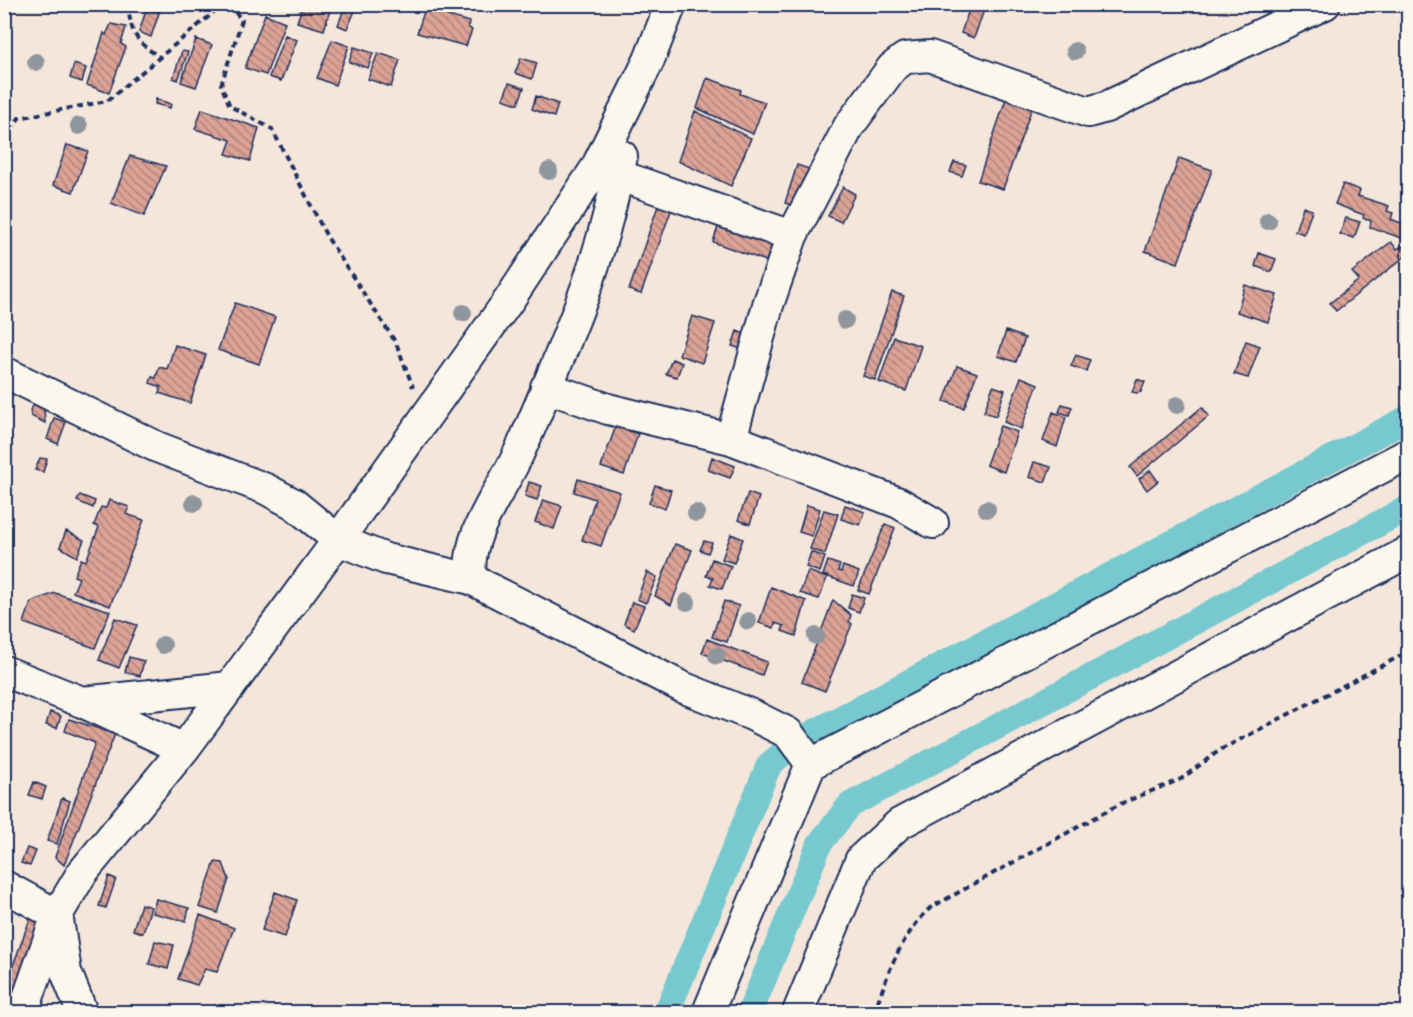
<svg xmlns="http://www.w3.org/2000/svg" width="1413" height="1017" font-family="'Gochi Hand',sans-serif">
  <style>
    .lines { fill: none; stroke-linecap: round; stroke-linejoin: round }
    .canal { stroke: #78c9cf; stroke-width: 26 }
    .building { fill: url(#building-back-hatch); stroke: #1b2f5e; stroke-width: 1.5 }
    .minor-casing { stroke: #1b2f5e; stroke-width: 34 }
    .path { stroke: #1b2f5e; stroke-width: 4; stroke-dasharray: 6 4.5; stroke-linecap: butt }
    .minor { stroke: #fbf7ec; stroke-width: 30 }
    .tree { fill: #8f969e }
  </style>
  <defs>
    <pattern id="building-back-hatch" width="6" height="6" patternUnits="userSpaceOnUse" patternTransform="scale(1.5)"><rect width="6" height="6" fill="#dba296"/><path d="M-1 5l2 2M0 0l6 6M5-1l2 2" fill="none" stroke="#b1847e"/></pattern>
  </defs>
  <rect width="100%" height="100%" fill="#f5e6db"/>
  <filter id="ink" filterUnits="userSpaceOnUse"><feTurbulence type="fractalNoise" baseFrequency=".0167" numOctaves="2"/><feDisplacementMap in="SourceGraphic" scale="12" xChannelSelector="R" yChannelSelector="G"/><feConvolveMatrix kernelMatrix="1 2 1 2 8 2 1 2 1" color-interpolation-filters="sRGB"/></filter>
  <g filter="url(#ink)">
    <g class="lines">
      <path class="canal" d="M811,734L1408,418
        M667,1012L769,765L791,746
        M750,1012L820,843L850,805L1408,508"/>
    </g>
    <path class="building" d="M148,4H162L151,37L139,32Z
      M303,4H332L324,30L297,22Z
      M346,4H358L347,29L338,25Z
      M971,4L985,7L974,38L961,33Z
      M425,9L469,22L468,27L472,30L466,46L417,33Z
      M265,14L285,22L266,75L245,68Z
      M111,24L126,27L121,44L126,47L109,93L87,85L104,33L106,35Z
      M285,35L297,40L281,81L269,77Z
      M196,39L212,45L196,87L181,82Z
      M332,40L349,46L335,85L317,78Z
      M354,47L373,53L368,68L349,62Z
      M182,51L188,52L178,80L173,78Z
      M378,53L400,60L391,87L368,79Z
      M521,58L537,63L532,79L515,73Z
      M74,64L86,68L82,82L70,78Z
      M707,78L741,90L740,94L765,102L753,134L697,108Z
      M509,83L524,88L518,104L503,99Z
      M536,96L558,104L554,117L532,109Z
      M1007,96L1033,105L1003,189L978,181Z
      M156,99L171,104L170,108L155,104Z
      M202,109L259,128L250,161L226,154L231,140L195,129Z
      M695,111L751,138L731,186L678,161Z
      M67,145L88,151L73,192L53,185Z
      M130,156L166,166L144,216L111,203Z
      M1179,158L1212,170L1178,263L1145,251Z
      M954,162L966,165L962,176L950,172Z
      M797,165L809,169L796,207L785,203Z
      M1343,184L1360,190L1358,196L1389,206L1387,211L1393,213L1391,219L1408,226L1407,240L1370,227L1371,221L1363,218L1364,215L1335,204Z
      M843,187L855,194L841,222L828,216Z
      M659,203L672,208L641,294L629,290Z
      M1303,207L1312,210L1304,234L1295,231Z
      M1346,218L1360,222L1354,238L1340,234Z
      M719,224L773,242L766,261L713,242Z
      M1391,242L1397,249L1402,246L1408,254L1336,311L1330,303L1359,280L1352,272Z
      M1259,253L1276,259L1271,272L1255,266Z
      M1245,285L1277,295L1268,322L1237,312Z
      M892,292L904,296L875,380L863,376Z
      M235,303L275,317L259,364L218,350Z
      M692,316L715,323L702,363L679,355Z
      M737,331L747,335L742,349L732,346Z
      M1006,331L1025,338L1016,362L998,356Z
      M894,337L921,346L906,391L879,382Z
      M1246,341L1260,346L1248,378L1234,374Z
      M175,345L206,355L190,403L159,393L161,387L150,383L152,377L156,378L159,367L167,369Z
      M1076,355L1090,360L1086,371L1071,366Z
      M672,359L682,363L677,377L666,374Z
      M957,366L977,373L964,408L944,401Z
      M1021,377L1038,384L1021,429L1004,422Z
      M1137,379L1145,382L1141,392L1137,393L1132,392Z
      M993,386L1005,390L996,416L984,412Z
      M1062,404L1072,407L1069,415L1059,412Z
      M34,405L44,407L45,423L31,416L30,410Z
      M1202,407L1209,416L1137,476L1130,467Z
      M1053,412L1066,417L1057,447L1043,441Z
      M54,418L66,422L58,444L47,439Z
      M616,426L638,434L624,475L601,467Z
      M1000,426L1017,432L1004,472L986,465Z
      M712,457L735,466L730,478L708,470Z
      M40,458L47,459L43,472L35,470Z
      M1034,462L1051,467L1045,482L1029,477Z
      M1150,470L1158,481L1147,490L1139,479Z
      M578,479L620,492L601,546L582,540L595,499L574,492Z
      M529,482L542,486L537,500L525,496Z
      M655,485L671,490L665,509L649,503Z
      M748,493L759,497L750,524L738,520Z
      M80,495L95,501L93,508L77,501Z
      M109,500L129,507L126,514L144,520L110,606L73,592L79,578L74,576L81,559L86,561L99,527L94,525L101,507L106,508Z
      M543,500L562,506L554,529L535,522Z
      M807,505L820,509L812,536L799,532Z
      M845,505L865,512L860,525L841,519Z
      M824,510L838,514L825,554L810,549Z
      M885,524L895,528L869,594L858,590Z
      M66,531L84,540L77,557L60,547Z
      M731,534L743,539L734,563L722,559Z
      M704,541L712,543L708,553L700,550Z
      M675,544L692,550L671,605L655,596Z
      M811,552L825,557L820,572L806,567Z
      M712,559L731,566L722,589L710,585L713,578L706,576Z
      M828,561L840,565L838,571L841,572L843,566L859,572L854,586L823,575Z
      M808,571L827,578L819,599L800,593Z
      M647,572L657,577L646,603L637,599Z
      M771,587L806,601L796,636L782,631L784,626L775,623L774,628L759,623Z
      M55,593L110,611L95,648L24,623L31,602Z
      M852,594L864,598L859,612L848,608Z
      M833,600L851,615L849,621L852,624L825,691L802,682Z
      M724,601L739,606L727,642L712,637Z
      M632,602L644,606L634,629L624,624Z
      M115,618L137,625L119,668L99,660Z
      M707,639L767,662L762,675L702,653Z
      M129,657L144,661L140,676L125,672Z
      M50,712L61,716L57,728L46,725Z
      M69,719L115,734L64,865L55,857L95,743L65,731Z
      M34,782L46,787L42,799L29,795Z
      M62,798L70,801L57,844L47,841Z
      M27,848L36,851L30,866L21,863Z
      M215,862L223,863L229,879L218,913L199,907Z
      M109,876L116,879L106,908L99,906Z
      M275,892L297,900L285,937L262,930Z
      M156,899L189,908L186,921L152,913Z
      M141,904L151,907L143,933L133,930Z
      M200,915L234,928L217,972L205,969L197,985L178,979Z
      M30,919L44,923L8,1012H4V969L11,971Z
      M155,941L174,945L168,969L149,964Z"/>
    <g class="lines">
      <defs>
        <path id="minor" d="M618,175L792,236L849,126L892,68L905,58L930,56L1088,112L1106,107L1325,4
          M792,236L768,305L731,439L899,503L933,523
          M4,372L157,447L266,489L294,504L338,540L386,559L471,579L682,687L752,715L788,733L811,764
          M546,387L608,409L731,439
          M471,579C465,537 497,497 515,461C537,415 556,365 575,318C596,265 611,211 622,156
          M4,671L82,702L184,749
          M82,702L230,687
          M4,886L57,915
          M58,920L66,972L82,1012
          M23,1012L57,915L82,873L184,749L338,540L509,300L596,168L649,60L671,4
          M708,1012L811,764L1408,454
          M798,1012L861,859L899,824L1408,552"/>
      </defs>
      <use href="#minor" class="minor-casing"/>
      <path class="path" d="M128,4C131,36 136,41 161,58
        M228,4L242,20L221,85L230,106L272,129L327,237L396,343L413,387
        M4,138L19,118L107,101L224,4
        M874,1012C890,970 897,942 930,908L1120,804L1181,779L1220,750L1408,652"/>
      <use href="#minor" class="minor"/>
    </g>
    <g class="tree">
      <circle cx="1075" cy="51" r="9"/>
      <circle cx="36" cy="62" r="9"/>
      <circle cx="79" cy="126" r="9"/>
      <circle cx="549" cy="171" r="9"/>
      <circle cx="1268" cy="221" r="9"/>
      <circle cx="463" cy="313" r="9"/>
      <circle cx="845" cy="320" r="9"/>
      <circle cx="1177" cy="405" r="9"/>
      <circle cx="194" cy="503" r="9"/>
      <circle cx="987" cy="509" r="9"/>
      <circle cx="696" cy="513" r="9"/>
      <circle cx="687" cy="602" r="9"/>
      <circle cx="748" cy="621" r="9"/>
      <circle cx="816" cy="636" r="9"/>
      <circle cx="163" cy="645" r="9"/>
      <circle cx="717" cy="656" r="9"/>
    </g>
  </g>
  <rect width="1413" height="1017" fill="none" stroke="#fbf7ec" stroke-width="24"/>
  <rect x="12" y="12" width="1389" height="993" fill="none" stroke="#1b2f5e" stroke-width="2" filter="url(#ink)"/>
</svg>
